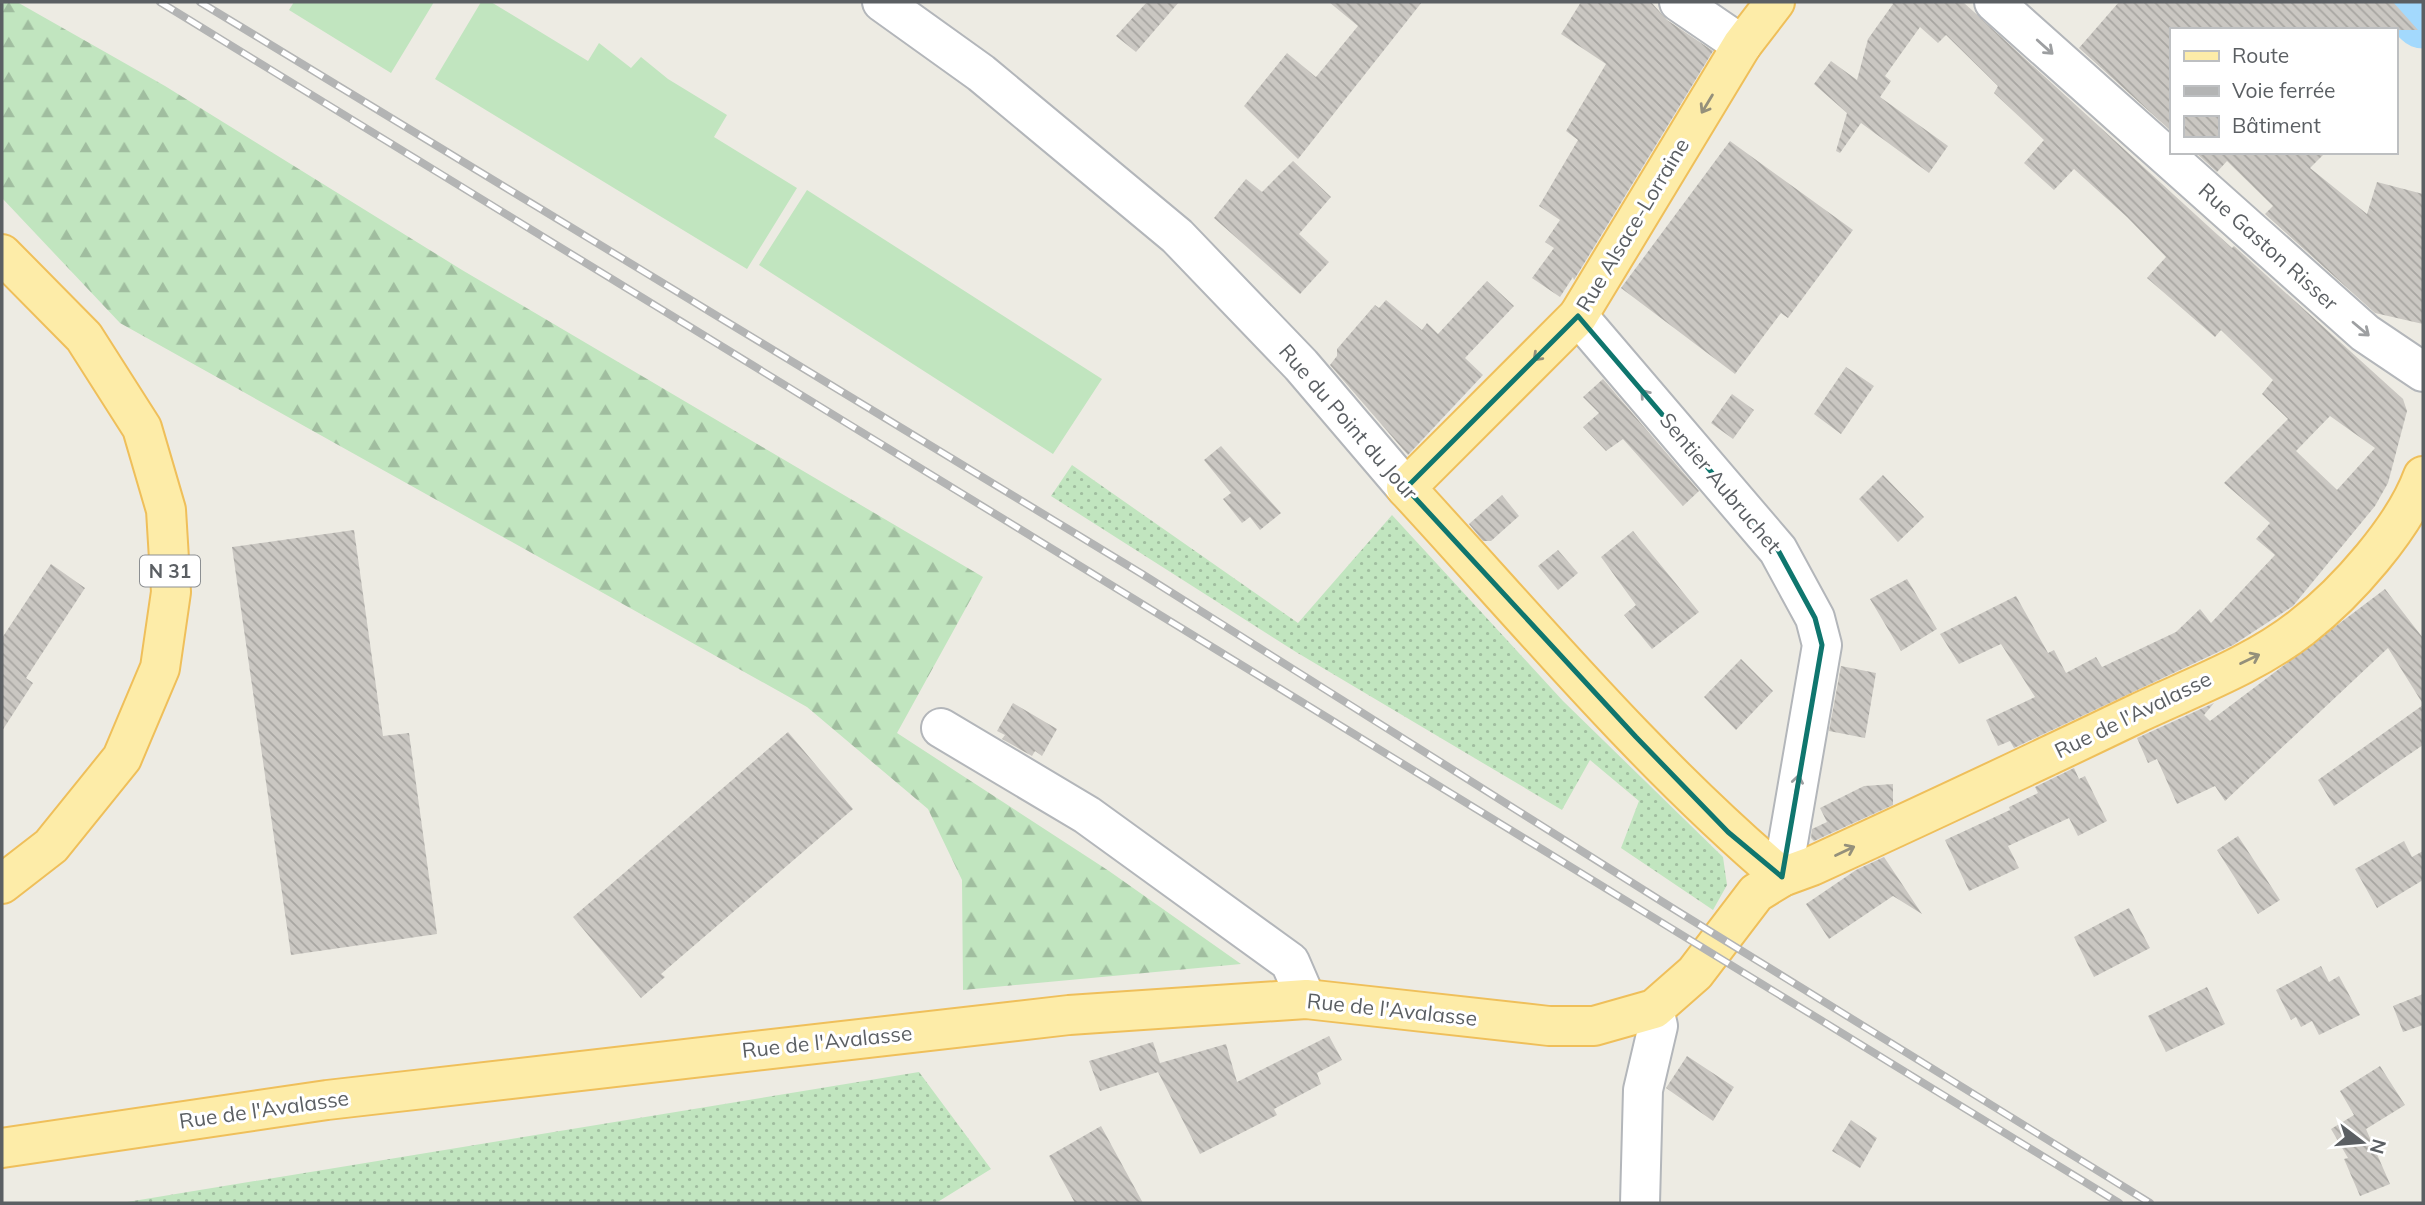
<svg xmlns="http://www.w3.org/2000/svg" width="2425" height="1205" font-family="Mulish,sans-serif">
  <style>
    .grass { fill: url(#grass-dots) }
    .forest { fill: url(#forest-firs) }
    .garden { fill: #c1e5bf }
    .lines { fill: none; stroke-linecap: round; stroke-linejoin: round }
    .river { stroke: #a3d9fd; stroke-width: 61 }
    .building { fill: url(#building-back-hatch); fill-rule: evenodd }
    .minor-casing { stroke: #b3b6ba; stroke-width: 42 }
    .major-casing { stroke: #efbf5a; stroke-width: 42 }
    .minor { stroke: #fff; stroke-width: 38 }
    .major { stroke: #fdeca8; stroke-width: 38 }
    .rail-casing { stroke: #b3b4b4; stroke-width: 8 }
    .rail { stroke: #fff; stroke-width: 5; stroke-dasharray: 16; stroke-linecap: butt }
    .oneway { stroke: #9d9fa1 }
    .oneway2 { stroke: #94907b }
    .marked { fill: none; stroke: #0f766e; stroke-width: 5; stroke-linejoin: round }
    .labels { text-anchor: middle; stroke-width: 6; stroke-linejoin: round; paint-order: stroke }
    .shield { fill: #fff; stroke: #8c8f92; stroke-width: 2 }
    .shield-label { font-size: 19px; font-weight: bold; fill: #5b5f63 }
    .street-label { font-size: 21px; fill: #5b5f63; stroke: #fff }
  </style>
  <defs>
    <pattern id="grass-dots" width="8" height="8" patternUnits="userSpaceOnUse" patternTransform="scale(1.75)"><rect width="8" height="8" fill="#c1e5bf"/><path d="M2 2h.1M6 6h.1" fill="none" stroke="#a0bd9f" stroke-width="1.8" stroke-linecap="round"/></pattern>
    <pattern id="forest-firs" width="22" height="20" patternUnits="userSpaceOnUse" patternTransform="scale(1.75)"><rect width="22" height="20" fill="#c1e5bf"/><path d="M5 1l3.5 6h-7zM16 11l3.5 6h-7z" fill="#a0bd9f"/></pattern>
    <pattern id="building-back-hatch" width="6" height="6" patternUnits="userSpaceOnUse" patternTransform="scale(1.75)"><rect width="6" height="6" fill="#cac7c2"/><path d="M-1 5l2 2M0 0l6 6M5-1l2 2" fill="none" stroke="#a7a5a1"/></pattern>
  </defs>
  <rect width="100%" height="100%" fill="#edebe3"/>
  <path class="grass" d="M1072,465L1298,623L1392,515L1563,701L1723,857L1727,885L1713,910L1621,848L1639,801L1590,760L1562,810L1296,652L1051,496Z
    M919,1072L991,1169L936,1203H121Z"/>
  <path class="forest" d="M2,2H17L165,86L462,270L983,577L897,733L1109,871L1241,964L963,990L962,880L928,809L807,707L120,323L2,198Z"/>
  <path class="garden" d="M294,2H434L391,73L289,10Z
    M481,2H491L588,61L599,43L631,68L641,57L668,79L727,115L714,137L797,188L747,269L435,79Z
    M807,190L1102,379L1053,454L759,265Z"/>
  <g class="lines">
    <path class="river" d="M2407,2L2423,18"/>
  </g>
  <path class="building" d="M1147,2H1179L1136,52L1116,36Z
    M1329,2H1422L1298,159L1244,106L1287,53L1316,77L1358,26Z
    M1581,2H1651L1667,20L1713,51L1574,280L1573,277L1560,297L1532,278L1554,248L1545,242L1560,220L1539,206L1578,140L1566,131L1606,64L1561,34Z
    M1891,2H1963L2232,248L2234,246L2403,399L2407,411L2388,483L2375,506L2293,606L2233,645L2014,748L2010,741L1998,746L1986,720L2035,697L2001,644L1959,664L1940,634L2016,596L2048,653L2054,650L2066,673L2096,657L2102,667L2176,632L2200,609L2211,623L2275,555L2256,539L2270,523L2224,483L2288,419L2262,394L2273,380L2221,330L2215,337L2147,278L2166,257L2127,217L2074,169L2054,190L2024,163L2044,140L1994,93L1998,86L1946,35L1938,43L1920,27L1885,76L1891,81L1880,97L1948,146L1929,173L1861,123L1840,153L1836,151L1847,113L1814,84L1831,61L1857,80L1868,39L1893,4ZM2330,416L2375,448L2337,490L2296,451Z
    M2119,2H2393L2418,30H2171V131L2079,48Z
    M1730,141L1853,230L1788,318L1781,313L1735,374L1621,288Z
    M2195,152H2326L2310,168L2367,214L2377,182L2423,194V324L2375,313L2265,214L2273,206L2227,161L2217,172Z
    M1293,161L1331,197L1299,234L1329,262L1300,294L1214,218L1246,179L1262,192Z
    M1487,281L1514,306L1465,358L1483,375L1408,455L1330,365L1337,356V349L1375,305L1379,308L1386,300L1422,330L1427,323L1438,334Z
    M1846,367L1874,386L1841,434L1814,414Z
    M1603,379L1699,491L1683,506L1623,439L1606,451L1583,427L1599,413L1583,397Z
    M1732,394L1754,410L1733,439L1711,423Z
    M1221,446L1281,513L1260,530L1250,517L1242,523L1223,499L1231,493L1204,460Z
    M1883,475L1924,517L1898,542L1859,499Z
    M1502,495L1519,516L1491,541H1483L1469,524Z
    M354,530L383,736L409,733L437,934L291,955L232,547Z
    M1633,531L1699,612L1652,649L1624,615L1636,605L1601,557Z
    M1558,550L1578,573L1558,590L1538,566Z
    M51,564L85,588L26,678L33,683L2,731V638Z
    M1907,579L1937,629L1901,651L1870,599Z
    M2385,589L2423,638V704L2388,648L2225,801L2215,786L2177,804L2157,759L2148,763L2137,738L2214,703L2204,715L2210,721Z
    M1741,659L1773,691L1736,730L1704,697Z
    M1841,666L1876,673L1865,738L1829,731Z
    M1013,703L1057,729L1042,756L1035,751L1032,756L1002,739L1005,735L997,731Z
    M2423,705V745L2334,806L2318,780Z
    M788,732L853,809L661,974L665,977L641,998L573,917Z
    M2074,768L2079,779L2085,776L2107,821L2078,836L2069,818L2008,846L2019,868L1969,891L1945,840L2010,810L2009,807L2038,793L2035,787Z
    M1893,784V805L1814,841L1811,838L1812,829L1827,822L1820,808L1864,786Z
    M2238,836L2280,900L2258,914L2217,850Z
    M2404,841L2412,857L2423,851V880L2377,908L2355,869Z
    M1884,857L1922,914L1893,896L1829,939L1806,904L1856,870Z
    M2129,908L2150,948L2094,977L2074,937Z
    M2321,966L2329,982L2339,976L2360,1015L2319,1035L2312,1021L2301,1027L2296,1017L2291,1020L2276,990Z
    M2207,987L2225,1024L2166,1052L2148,1016Z
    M2423,994V1025L2403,1032L2393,1006Z
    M1329,1036L1342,1060L1317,1073L1321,1084L1274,1109L1277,1115L1200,1154L1158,1072L1100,1091L1089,1061L1153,1042L1160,1063L1226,1044L1237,1082Z
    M1687,1056L1734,1087L1713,1121L1666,1088Z
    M2380,1066L2405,1105L2366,1129L2390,1184L2360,1196L2344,1159L2348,1158L2331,1129L2354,1115L2340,1091Z
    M1851,1120L1877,1138L1860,1168L1832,1151Z
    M1101,1126L1143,1203H1075L1049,1156Z"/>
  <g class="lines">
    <defs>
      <path id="minor" d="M882,2L981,73L1177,236L1301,365L1406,488
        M1679,2L1742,45
        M1994,2L2365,333L2423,372
        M1578,316L1778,550L1815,618L1822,645L1782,877
        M941,728L1087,815L1290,962L1306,999
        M1640,1203L1643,1090L1658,1026L1654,1009"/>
      <path id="major" d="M1775,2L1742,45L1578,316L1406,488C1528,620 1645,761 1782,877
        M2,254L84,337L142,428L166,510L171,592L160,668L122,758L51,846L2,884
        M2,1148L327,1100L1069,1015L1306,999L1549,1026H1594L1654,1009L1695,973L1756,893L1782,877L1812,866C1921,816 2030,765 2138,713C2193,687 2254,665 2302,627C2346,593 2404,528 2423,476"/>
    </defs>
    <use href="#minor" class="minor-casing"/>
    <use href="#major" class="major-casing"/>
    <use href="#minor" class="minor"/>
    <use href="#major" class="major"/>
    <defs>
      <path id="rail" d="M160,2L2119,1203
        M200,2L1142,574L1669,906L2150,1203"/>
    </defs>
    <use href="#rail" class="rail-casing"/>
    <use href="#rail" class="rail"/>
  </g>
  <defs><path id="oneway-shaft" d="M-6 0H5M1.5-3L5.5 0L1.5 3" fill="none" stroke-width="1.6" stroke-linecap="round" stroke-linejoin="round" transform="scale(1.75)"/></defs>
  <g class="oneway">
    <use href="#oneway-shaft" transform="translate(2045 47) rotate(42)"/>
    <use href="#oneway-shaft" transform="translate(2361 329) rotate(40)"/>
    <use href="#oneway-shaft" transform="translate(1648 398) rotate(-130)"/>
    <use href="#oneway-shaft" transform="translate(1797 785) rotate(-80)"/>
  </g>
  <g class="oneway2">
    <use href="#oneway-shaft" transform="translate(1707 104) rotate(121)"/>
    <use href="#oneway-shaft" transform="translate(1541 353) rotate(135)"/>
    <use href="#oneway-shaft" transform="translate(2250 659) rotate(-26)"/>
    <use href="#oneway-shaft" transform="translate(1845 851) rotate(-25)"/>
  </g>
  <path class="marked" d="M1578,316L1778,550L1815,618L1822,645L1782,877L1728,832L1636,737L1406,488Z"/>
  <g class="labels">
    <rect class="shield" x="140" y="555.5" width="60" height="31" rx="5"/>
    <g class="shield-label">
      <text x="170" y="578">N 31</text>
    </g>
    <g class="street-label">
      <text transform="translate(1633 225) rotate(-59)" y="7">Rue Alsace-Lorraine</text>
      <text transform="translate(2268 247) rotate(42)" y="7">Rue Gaston Risser</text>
      <text transform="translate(1348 422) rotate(49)" y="7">Rue du Point du Jour</text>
      <text transform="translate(1720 483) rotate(50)" y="7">Sentier Aubruchet</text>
      <text transform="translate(2133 715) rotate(-26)" y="7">Rue de l'Avalasse</text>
      <text transform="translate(1392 1010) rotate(6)" y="7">Rue de l'Avalasse</text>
      <text transform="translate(827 1042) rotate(-6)" y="7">Rue de l'Avalasse</text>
      <text transform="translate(264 1110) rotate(-8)" y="7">Rue de l'Avalasse</text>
    </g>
  </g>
  <rect width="2425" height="1205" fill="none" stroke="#5b5f63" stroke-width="7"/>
  <rect x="2170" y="28" width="228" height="126" fill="#ffffff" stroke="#bdbfc1" stroke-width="2"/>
  <rect x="2184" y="51" width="35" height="10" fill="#fdeca8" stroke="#bdbfc1" stroke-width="2"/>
  <text x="2232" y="63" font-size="21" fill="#5b5f63">Route</text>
  <rect x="2184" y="86" width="35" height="10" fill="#b3b4b4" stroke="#bdbfc1" stroke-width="2"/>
  <text x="2232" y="98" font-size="21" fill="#5b5f63">Voie ferrée</text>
  <rect x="2184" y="116" width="35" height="21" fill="url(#building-back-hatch)" stroke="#bdbfc1" stroke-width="2"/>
  <text x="2232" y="133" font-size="21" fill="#5b5f63">Bâtiment</text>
  <g transform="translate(2362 1142) rotate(106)" stroke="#ffffff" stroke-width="5" paint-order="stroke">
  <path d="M0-5L12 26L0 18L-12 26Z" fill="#5b5f63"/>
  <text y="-10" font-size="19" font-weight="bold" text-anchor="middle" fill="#5b5f63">N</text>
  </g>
</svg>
